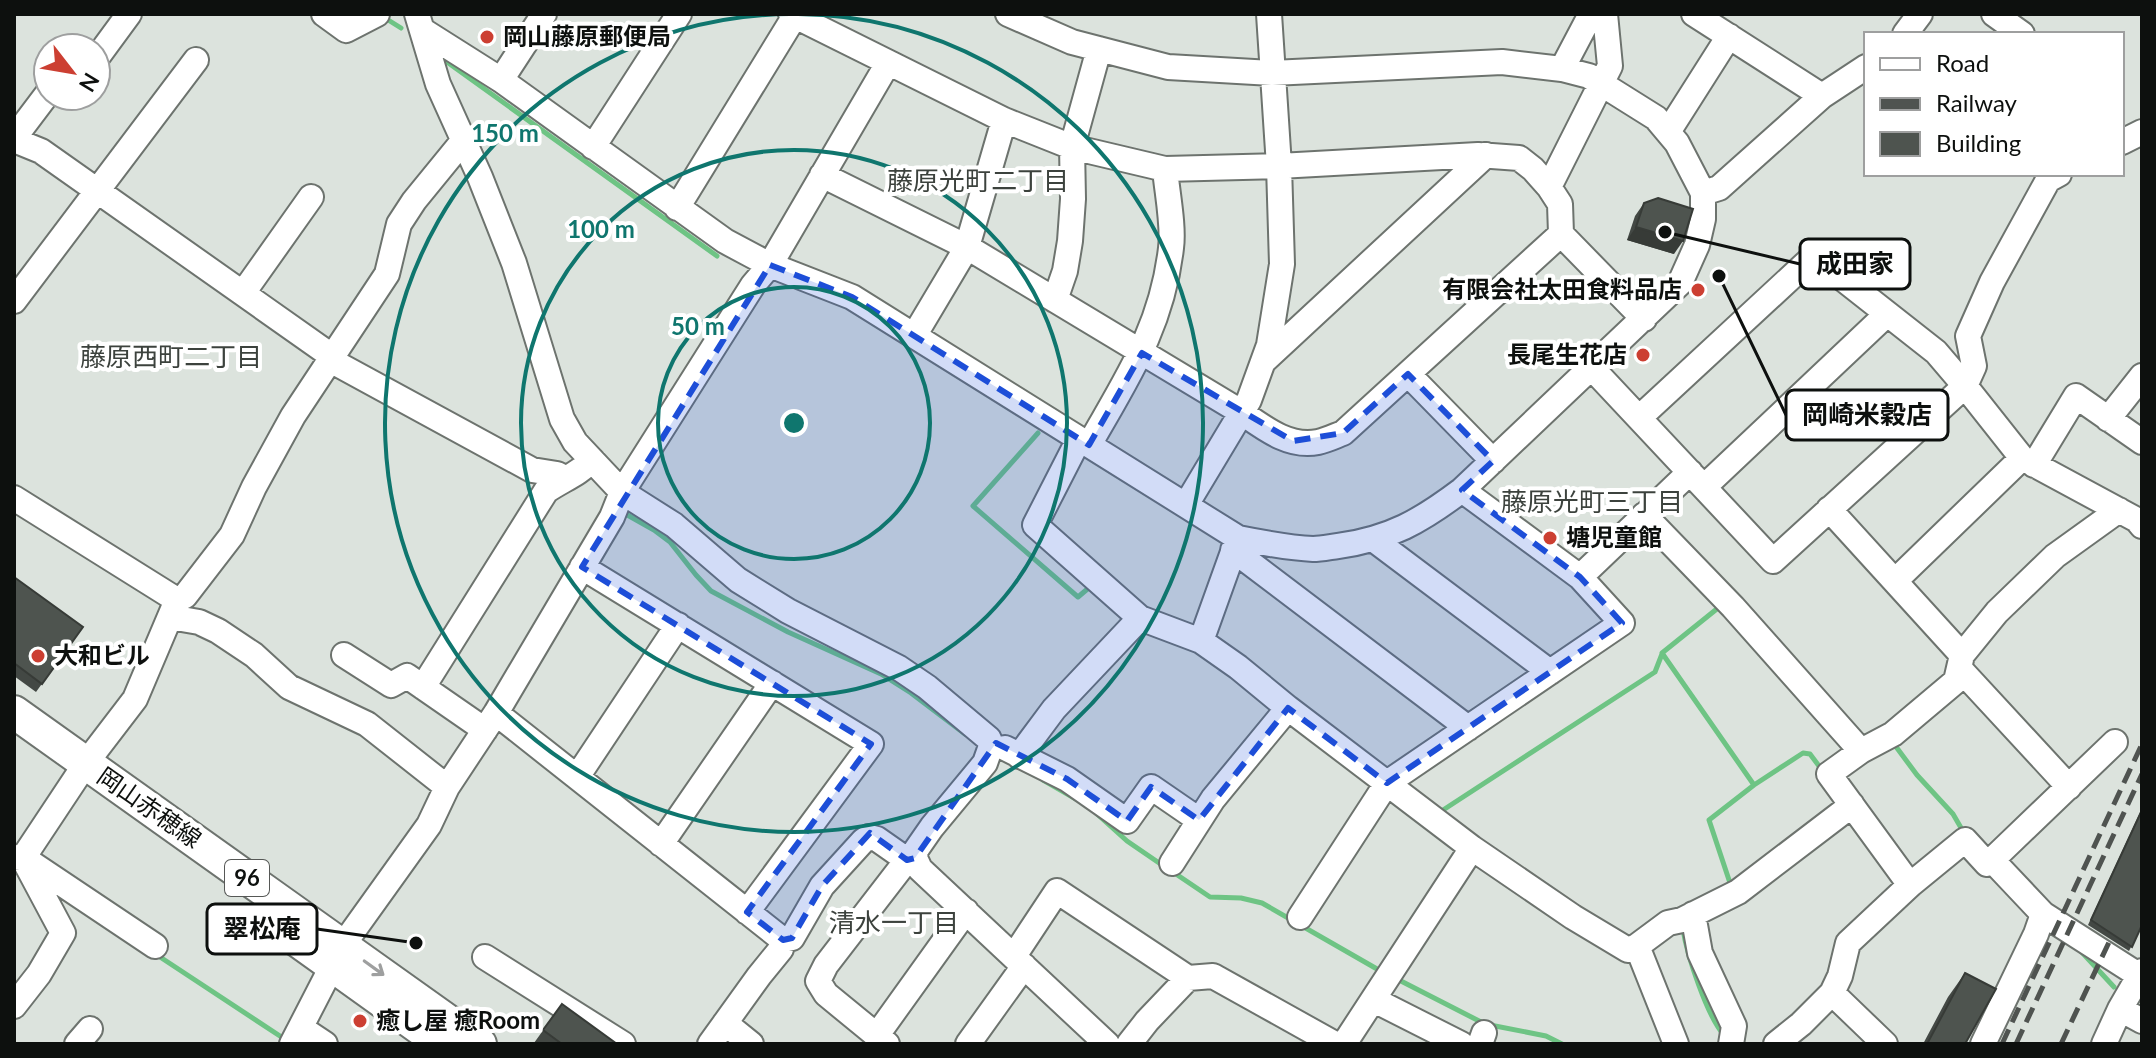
<svg xmlns="http://www.w3.org/2000/svg" width="2156" height="1058" font-family="Lato,'Noto Sans JP',sans-serif">
  <style>
    .lines { fill: none; stroke-linecap: round; stroke-linejoin: round }
    .stream { stroke: #6ec484; stroke-width: 5 }
    .minor-casing { stroke: #6d736e; stroke-width: 28 }
    .major-casing { stroke: #6d736e; stroke-width: 36 }
    .minor { stroke: #fff; stroke-width: 24 }
    .major { stroke: #fff; stroke-width: 32 }
    .rail { stroke: #4f5350; stroke-width: 5; stroke-dasharray: 16 8; stroke-linecap: butt }
    .wall { fill: #434844 }
    .shaded-wall { fill: #373b37 }
    .building { fill: #4e544f; stroke: #373b37; stroke-width: 2 }
    .oneway { stroke: #9e9f9f }
    .marked { fill: #1d4ed8; fill-opacity: 0.2; stroke: #1d4ed8; stroke-width: 6; stroke-dasharray: 16 10; stroke-linejoin: round }
    .ring { fill: none; stroke: #0f766e; stroke-width: 4 }
    .poi-dot { fill: #cc3f32; stroke: #fff; stroke-width: 3 }
    .labels { text-anchor: middle; stroke-width: 8; stroke-linejoin: round; paint-order: stroke }
    .shield { fill: #fff; stroke: #565856; stroke-width: 2 }
    .shield-label { font-size: 22px; font-weight: bold; fill: #0d100e }
    .poi-label { font-size: 24px; font-weight: bold; fill: #0d100e; stroke: #fff; text-anchor: start }
    .street-label { font-size: 24px; fill: #0d100e; stroke: #fff }
    .neighbourhood-label { font-size: 26px; fill: #3c423d; stroke: #fff }
    .centre { fill: #0f766e; stroke: #fff; stroke-width: 4 }
    .ring-label { font-size: 24px; text-anchor: middle; font-weight: bold; fill: #0f766e; stroke: #fff; stroke-width: 8; stroke-linejoin: round; paint-order: stroke }
    .leader { fill: none; stroke: #0d100e; stroke-width: 3 }
    .callout-dot { fill: #0d100e; stroke: #fff; stroke-width: 3 }
    .callout { fill: #fff; stroke: #0d100e; stroke-width: 3 }
    .callout-label { font-size: 26px; text-anchor: middle; font-weight: bold; fill: #0d100e }
  </style>
  <rect width="100%" height="100%" fill="#dce3dd"/>
  <g class="lines">
    <path class="stream" d="M385,18L401,28
      M447,62L717,256
      M1038,433L973,506L1078,597L1091,586L1093,588
      M622,512L654,530L670,542L696,575L711,591L788,632L881,674L911,693L965,734
      M1723,604L1662,653L1754,785L1709,820L1731,886
      M1894,744L1917,775L1953,814L1964,833
      M1043,780L1076,799
      M1754,785L1803,753L1810,754L1822,770
      M1438,810L1440,812L1655,672L1662,654
      M1097,814L1127,841L1165,867
      M1173,872L1210,897L1241,898L1262,903L1384,973
      M1683,929C1687,955 1707,1016 1724,1035
      M2077,947L2114,987
      M157,955L283,1038
      M1397,979L1485,1024L1546,1036L1562,1044"/>
    <defs>
      <path id="minor" d="M324,14L346,30L377,14
        M417,14L438,84L480,177L514,263L562,419L575,442L622,492L674,525L738,580L788,611L899,668L927,687L989,739L991,746L985,763L932,827L916,850L915,858L920,869L1107,1044
        M791,14L1004,120L1072,147L1165,169L1279,166L1478,155L1519,158L1533,169L1549,187L1560,204L1561,234L1644,319
        M1694,14L1822,96
        M1994,14L2022,34
        M422,30L501,80L725,241L770,265L852,297L1238,538C1263,543 1288,548 1313,549C1321,549 1330,547 1338,546C1390,539 1421,521 1462,490L1680,283L1697,245L1703,219V193L1677,143L1656,118L1589,76L1562,69L1502,62L1272,73L1168,67L1072,42L1008,14
        M1905,34L1920,14
        M96,59L129,14
        M1562,69L1591,14
        M501,80L544,14
        M1668,132L1729,36
        M14,138L48,93
        M14,140L41,151L333,357
        M2122,142L2142,132
        M593,147L679,14
        M822,175L967,247L1241,412C1264,428 1289,448 1318,442C1327,440 1335,436 1343,433L1561,234
        M1549,187L1610,66L1605,14
        M1703,193L1719,188L1822,96L1866,67
        M677,208L796,14
        M243,293L311,197
        M1055,300L1065,271L1070,241L1073,199L1072,147L1099,49
        M14,301L196,60
        M914,336L967,247L1004,120
        M330,360L532,470L557,474L565,478
        M1265,360L1486,155
        M1591,367L1773,561L1965,386L1974,366L1968,336L1992,282L2048,180L2059,174
        M1408,374L1493,461
        M1639,418L1814,256L1936,352L1965,386L2022,458L2137,520L2142,526
        M2108,419L2142,376
        M1079,439L1035,525L1140,618
        M1089,445C1127,378 1162,327 1171,248C1174,226 1167,192 1165,169
        M2034,465L2076,396L2142,442
        M1704,487L1887,314
        M14,498L177,600
        M1186,505L1249,400L1269,345L1282,264L1279,166L1269,14
        M1829,509L1962,655
        M1644,515L1733,607L1861,751
        M1373,539L1550,672
        M1233,550L1468,728
        M582,567L871,744L747,912
        M1580,577L1690,472
        M1895,581L2022,458
        M170,617L199,622L218,631L254,655L289,687L367,724L447,787
        M1201,641L1238,538
        M344,655L391,685L407,676L485,730
        M1959,668L2069,787
        M423,687L546,491C562,480 579,474 592,460
        M496,713L783,940L792,938L822,886L863,841L869,837L877,839L907,860L915,858
        M1005,748L1067,779L1127,821L1151,787L1199,820
        M1019,756L1054,709L1140,618L1201,641L1238,667L1288,708L1472,848L1573,917L1628,950L1637,946L1668,923L1682,920L1738,892L1852,805
        M577,777L678,625
        M661,844L772,683
        M14,857L23,858L86,763L135,699L177,600L185,596L232,535L254,487L293,416L387,274L399,224L414,201L463,141
        M25,859L155,946
        M1992,860L2115,742
        M1172,863L1213,799L1288,708
        M1910,885L1829,774L1861,751L1893,734L1956,681L1962,655L1997,612L2055,556L2119,510
        M1693,914L1700,953L1734,1026L1731,1044
        M1300,917L1387,783L1622,623L1580,577L1462,490
        M1637,946L1676,1044
        M1014,956L1057,891L1188,978L1213,976L1335,1044
        M485,957L623,1044
        M1832,993L1885,1044
        M1374,1000L1461,1044
        M14,1006L39,974L63,933L23,858
        M2120,1009L2142,1021
        M725,1023L751,1044
        M301,1028L325,1044
        M877,1035L966,911
        M77,1044L90,1029
        M292,1044L343,945L429,825L447,787L496,713L612,517L622,492L753,285L770,265L888,63
        M710,1044L759,976L781,949L783,940
        M887,1044L826,994L818,981L826,965L907,860
        M968,1044L1024,966
        M1129,1044L1147,1021L1188,978
        M1344,1044L1472,848
        M1480,1044L1484,1033
        M1776,1044L1801,1024L1832,993L1840,976L1848,943L1910,885L1965,840L1987,864L1992,860L2043,914L2140,976
        M1983,1044L2036,934L2043,914
        M2104,1044L2120,1009L2142,971"/>
      <path id="major" d="M14,712L480,1044
        M276,925L442,1044"/>
    </defs>
    <use href="#minor" class="minor-casing"/>
    <use href="#major" class="major-casing"/>
    <use href="#minor" class="minor"/>
    <use href="#major" class="major"/>
    <path class="rail" d="M2002,1044L2142,744
      M2016,1044L2142,774
      M2061,1044L2119,921"/>
  </g>
  <path class="wall" d="M1644,203L1674,254L1627,240L1635,216Z
    M14,577L83,627L36,692L14,676Z
    M2142,808V925L2129,951L2088,925Z
    M1965,973V1044H1923L1948,997Z
    M562,1004L617,1044H536L534,1043Z"/>
  <path class="shaded-wall" d="M1636,227L1683,241L1674,254L1627,240Z"/>
  <path class="building" d="M1658,198L1693,209L1683,241L1636,227L1644,203Z
    M14,577L83,627L42,684L14,663Z
    M2142,810V925L2132,947L2091,920Z
    M1965,973L1996,989L1965,1044H1927Z
    M562,1004L617,1044H562L543,1030Z"/>
  <defs><path id="oneway-shaft" d="M-6 0H5M1.5-3L5.5 0L1.5 3" fill="none" stroke-width="1.6" stroke-linecap="round" stroke-linejoin="round" transform="scale(2)"/></defs>
  <use class="oneway" href="#oneway-shaft" transform="translate(374 968) rotate(36)"/>
  <path class="marked" d="M770,265L852,297L1089,445L1142,353L1293,441L1343,433L1408,374L1493,461L1462,490L1580,577L1622,623L1387,783L1288,708L1199,820L1151,787L1127,821L1067,779L996,743L915,858L907,860L870,833L822,886L792,938L783,940L747,912L871,744L582,567Z"/>
  <g class="ring">
    <circle cx="794" cy="423" r="136"/>
    <circle cx="794" cy="423" r="273"/>
    <path d="M798 14A409 409 0 1 1 790 14"/>
  </g>
  <g class="poi-dot">
    <circle cx="487" cy="37" r="8"/>
    <circle cx="1698" cy="290" r="8"/>
    <circle cx="1643" cy="355" r="8"/>
    <circle cx="1550" cy="538" r="8"/>
    <circle cx="38" cy="656" r="8"/>
    <circle cx="360" cy="1021" r="8"/>
  </g>
  <g class="labels">
    <rect class="shield" x="225" y="860" width="44" height="36" rx="6"/>
    <g class="shield-label">
      <text x="247" y="886">96</text>
    </g>
    <g class="poi-label">
      <text x="503" y="45">岡山藤原郵便局</text>
      <text x="1682" y="298" text-anchor="end">有限会社太田食料品店</text>
      <text x="1627" y="363" text-anchor="end">長尾生花店</text>
      <text x="1566" y="546">塘児童館</text>
      <text x="54" y="664">大和ビル</text>
      <text x="376" y="1029">癒し屋 癒Room</text>
    </g>
    <g class="street-label">
      <text transform="translate(149 808) rotate(35)" y="8">岡山赤穂線</text>
    </g>
    <g class="neighbourhood-label">
      <text x="978" y="190">藤原光町二丁目</text>
      <text x="171" y="366">藤原西町二丁目</text>
      <text x="1592" y="511">藤原光町三丁目</text>
      <text x="894" y="932">清水一丁目</text>
    </g>
  </g>
  <circle cx="794" cy="423" r="12" class="centre"/>
  <g class="ring-label">
    <text x="505" y="142">150 m</text>
    <text x="601" y="238">100 m</text>
    <text x="698" y="335">50 m</text>
  </g>
  <path class="leader" d="M1665 232L1800 264M1719 276L1786 415M416 943L317 929"/>
  <g class="callout-dot">
    <circle cx="1665" cy="232" r="8"/>
    <circle cx="1719" cy="276" r="8"/>
    <circle cx="416" cy="943" r="8"/>
  </g>
  <g class="callout">
    <rect x="1800" y="239" width="110" height="50" rx="8"/>
    <rect x="1786" y="390" width="162" height="50" rx="8"/>
    <rect x="207" y="904" width="110" height="50" rx="8"/>
  </g>
  <g class="callout-label">
    <text x="1855" y="273">成田家</text>
    <text x="1867" y="424">岡崎米穀店</text>
    <text x="262" y="938">翠松庵</text>
  </g>
  <rect width="2156" height="1058" fill="none" stroke="#0d100e" stroke-width="32"/>
  <rect x="1864" y="32" width="260" height="144" fill="#ffffff" stroke="#9e9f9f" stroke-width="2"/>
  <rect x="1880" y="58" width="40" height="12" fill="#ffffff" stroke="#9e9f9f" stroke-width="2"/>
  <text x="1936" y="72" font-size="24" fill="#0d100e">Road</text>
  <rect x="1880" y="98" width="40" height="12" fill="#4f5350" stroke="#9e9f9f" stroke-width="2"/>
  <text x="1936" y="112" font-size="24" fill="#0d100e">Railway</text>
  <rect x="1880" y="132" width="40" height="24" fill="#4e544f" stroke="#9e9f9f" stroke-width="2"/>
  <text x="1936" y="152" font-size="24" fill="#0d100e">Building</text>
  <g transform="translate(72 72) rotate(121)"><circle r="38" fill="#ffffff" stroke="#9e9f9f" stroke-width="2"/>
  <path d="M0-6L14 30L0 20L-14 30Z" fill="#cc3f32"/>
  <text y="-12" font-size="22" font-weight="bold" text-anchor="middle" fill="#0d100e">N</text>
  </g>
</svg>
